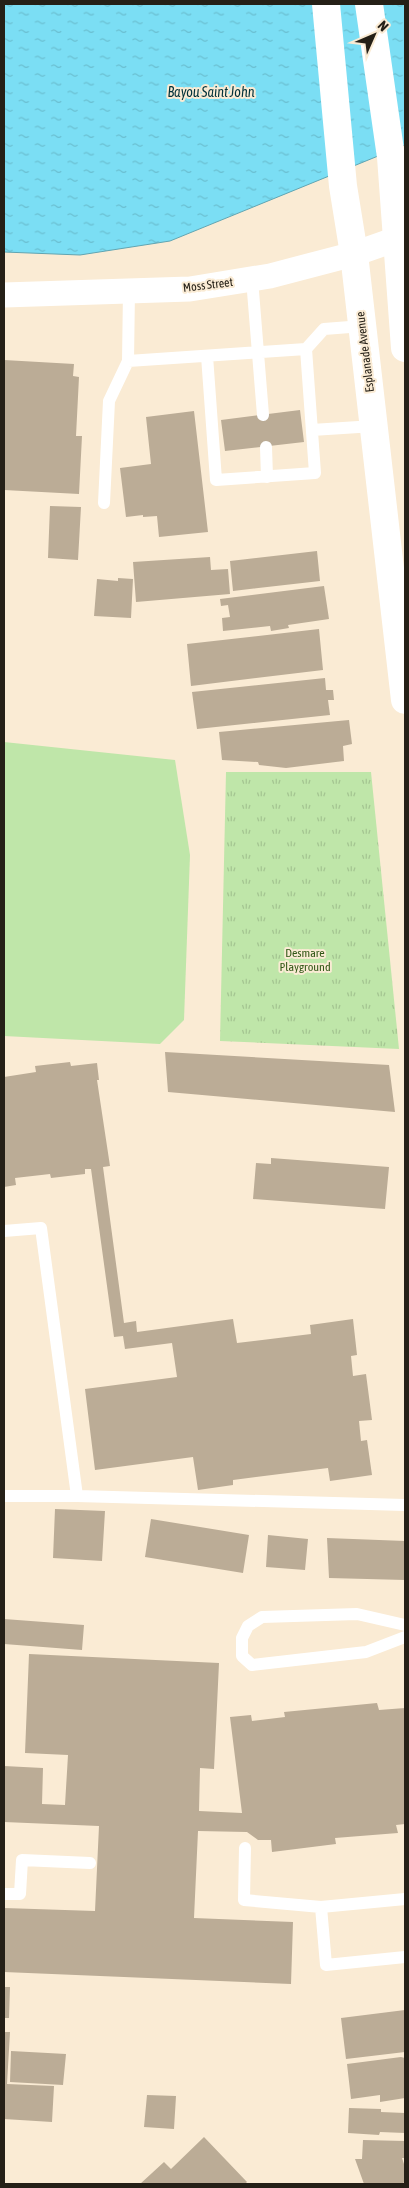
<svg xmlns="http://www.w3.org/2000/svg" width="409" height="2188" font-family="'Asap Condensed',sans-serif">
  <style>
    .green { fill: #bfe6a9 }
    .park { fill: url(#park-tufts) }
    .water { fill: url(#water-ripples); stroke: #61a5b2 }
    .building { fill: #bbac96 }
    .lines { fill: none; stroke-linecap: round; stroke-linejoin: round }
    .service { stroke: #fff; stroke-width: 12 }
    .minor { stroke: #fff; stroke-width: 25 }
    .tertiary { stroke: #fff; stroke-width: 28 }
    .labels { text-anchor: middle; stroke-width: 4; stroke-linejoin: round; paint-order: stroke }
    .street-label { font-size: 12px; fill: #252017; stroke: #faebd4 }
    .park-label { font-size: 12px; fill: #315716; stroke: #faebd4 }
    .water-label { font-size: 14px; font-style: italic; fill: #00313a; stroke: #faebd4 }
  </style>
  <defs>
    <pattern id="park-tufts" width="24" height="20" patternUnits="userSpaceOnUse" patternTransform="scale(1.25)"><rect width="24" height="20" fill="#bfe6a9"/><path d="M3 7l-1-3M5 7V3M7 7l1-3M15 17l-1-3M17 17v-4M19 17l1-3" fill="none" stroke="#a4c591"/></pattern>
    <pattern id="water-ripples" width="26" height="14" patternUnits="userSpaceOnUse" patternTransform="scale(1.25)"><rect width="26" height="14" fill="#7bdef4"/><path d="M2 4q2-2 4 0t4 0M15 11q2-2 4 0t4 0" fill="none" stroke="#6abed0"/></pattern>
  </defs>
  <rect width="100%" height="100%" fill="#faebd4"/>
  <path class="green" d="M4,742L175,760L190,855L184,1020L160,1044L4,1036Z"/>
  <path class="park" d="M226,772H371L399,1049L220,1041Z"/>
  <path class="water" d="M4,4H405V145L170,241L80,255L4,252Z"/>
  <path class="building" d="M4,360L74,364L73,376L79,377L76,436H82L79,494L4,490Z
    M300,410L304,442L225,451L221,420Z
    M194,411L208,532L159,537L157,516L143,517V515L126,517L120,468L151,464L146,417Z
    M50,506L81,507L78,560L48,558Z
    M317,551L320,581L233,591L230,561Z
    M210,557L211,570L228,569L230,594L136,602L133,562Z
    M118,578L133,579L131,618L94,616L97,579L118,581Z
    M324,586L329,619L288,625L289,628L271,631L270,626L223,631L222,618L230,617L228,605L221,606L220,599Z
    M319,629L323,670L191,686L187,644Z
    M325,678L326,690H333L334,700H328L330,715L197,729L192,692Z
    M349,720L352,744L343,746L344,761L286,768L259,765L258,762L222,760L219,732Z
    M165,1052L389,1065L395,1112L168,1092Z
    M70,1062L71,1066L97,1063L99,1080H97L110,1166L103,1167L124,1323L136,1321L137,1332L233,1319L237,1343L311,1334L310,1325L353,1319L357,1355L351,1356L353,1376L366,1374L372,1420L359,1421L361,1441L367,1440L372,1475L330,1481L328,1468L233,1480V1485L198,1490L193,1457L95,1470L85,1389L177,1377L172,1343L125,1349L123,1336L114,1337L91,1169H85V1174L51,1178L50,1174L15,1178L16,1185L4,1187V1077L36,1072L35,1066Z
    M271,1158L389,1167L385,1209L253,1199L256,1163L271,1164Z
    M55,1509L105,1511L102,1561L53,1558Z
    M151,1519L249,1535L243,1573L145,1557Z
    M268,1535L308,1539L305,1570L266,1567Z
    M327,1538L405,1541V1580L329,1578Z
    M4,1619L84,1625L82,1650L4,1644Z
    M29,1654L219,1663L214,1769L200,1768L199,1811L242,1813L230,1717L251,1715L252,1721L285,1717L284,1712L377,1703L379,1710L405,1708V1824L396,1825L398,1833L335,1838L336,1844L272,1852L271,1840H258L247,1832L198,1831L194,1918L293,1922L291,1984L4,1972V1908L95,1911L99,1826L4,1822V1766L43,1768L42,1804L65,1805L68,1755L25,1753Z
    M4,1987H10L9,2018H4Z
    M405,2010V2052L346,2059L341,2018Z
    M4,2032H10L7,2084L54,2086L52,2122L4,2119Z
    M11,2051L66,2054L63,2085L10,2082Z
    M401,2057L405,2058V2098L380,2102V2095L351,2099L347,2064Z
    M147,2095L176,2096L174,2129L144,2127Z
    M349,2108L381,2109V2112L405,2113V2133L380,2132L379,2135L348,2133Z
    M204,2137L247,2182L245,2184H140L164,2162L171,2169Z
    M363,2140L405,2141V2158H402L405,2167V2182L401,2184H364L355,2159H362Z"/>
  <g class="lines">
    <path class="service" d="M252,279L263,415
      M306,349L324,329L363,326
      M128,361L306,349L315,473L216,480L207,356
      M312,430L374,426
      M266,447L267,477
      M104,503L109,401L128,361L129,291
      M4,1231L41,1228L77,1496
      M4,1496H77L405,1505
      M405,1625L357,1614L262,1617L248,1626L242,1638V1656L252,1665L366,1652L405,1637
      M245,1848L244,1900L321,1907L405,1899
      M4,1894H20L22,1860L90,1863
      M321,1907L326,1965L405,1957"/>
    <path class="minor" d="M4,295L190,289L270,276L354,254L405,236"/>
    <path class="tertiary" d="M326,4L343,186L354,254L405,700
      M369,4L391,157L405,348"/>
  </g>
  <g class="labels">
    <g class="street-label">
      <text transform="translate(208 285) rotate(-7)" y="4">Moss Street</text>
      <text transform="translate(365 352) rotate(-97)" y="4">Esplanade Avenue</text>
    </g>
    <g class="park-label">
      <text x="305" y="957">Desmare<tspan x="305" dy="14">Playground</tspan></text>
    </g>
    <g class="water-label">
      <text x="211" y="97">Bayou Saint John</text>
    </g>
  </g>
  <rect width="409" height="2188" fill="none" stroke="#252017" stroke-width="10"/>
  <g transform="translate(374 35) rotate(45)" stroke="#faebd4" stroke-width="4" paint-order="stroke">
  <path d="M0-4L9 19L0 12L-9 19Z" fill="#252017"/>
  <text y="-8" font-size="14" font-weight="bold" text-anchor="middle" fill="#252017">N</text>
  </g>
</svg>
